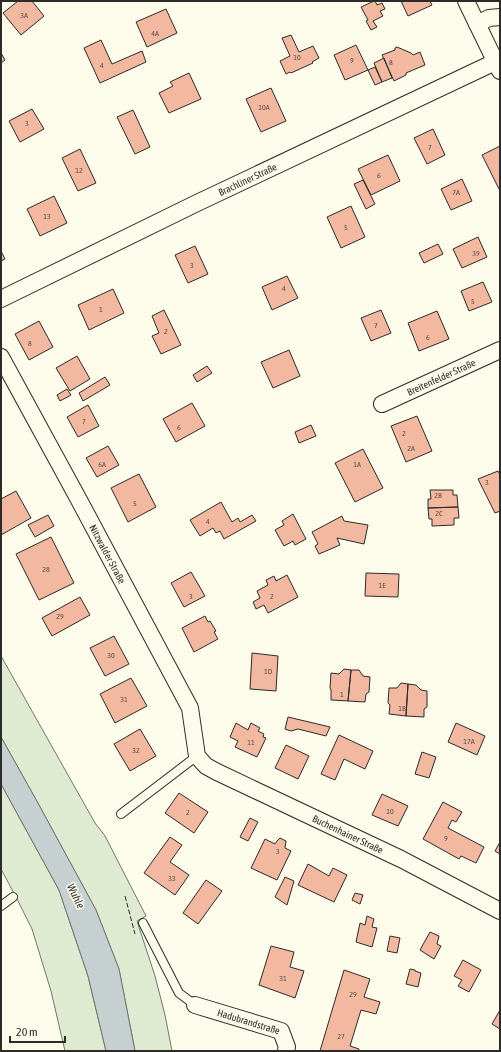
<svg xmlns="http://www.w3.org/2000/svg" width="501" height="1052" font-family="'Asap Condensed',sans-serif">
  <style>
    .green { fill: #deebd1; stroke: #74746e }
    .water { fill: #c7d0d0; stroke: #74746e }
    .building { fill: #f2b8a0; stroke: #2b2b2b }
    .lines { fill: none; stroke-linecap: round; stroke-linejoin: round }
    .lane-casing { stroke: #2b2b2b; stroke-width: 10 }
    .street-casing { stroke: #2b2b2b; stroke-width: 18 }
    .lane { stroke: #fdfbea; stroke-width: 8 }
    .street { stroke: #fdfbea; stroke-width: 16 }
    .fence { stroke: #2b2b2b; stroke-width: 1; stroke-dasharray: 5 2; stroke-linecap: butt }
    .labels { text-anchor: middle; stroke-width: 3; stroke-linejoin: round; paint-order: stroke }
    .number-label { font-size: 8px; fill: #5d4e48 }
    .street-label { font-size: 10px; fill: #2b2b2b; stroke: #fdfbea }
    .water-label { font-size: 11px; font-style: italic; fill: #2b2b2b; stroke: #fdfbea }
  </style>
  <rect width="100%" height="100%" fill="#fdfbea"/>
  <path class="green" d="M1,656L95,823L105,836L146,916L137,921L155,976L165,1015L172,1051H135L119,969L96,910L39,805L1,737Z
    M1,784L59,890L88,976L106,1051H65L51,991L32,929L18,901L1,869Z"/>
  <path class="water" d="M1,737L39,805L96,910L119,969L135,1051H106L88,976L59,890L1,784Z"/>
  <path class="building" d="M18,1H32L44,16L21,35L3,13Z
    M374,1H375L377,5L382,3L385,9L380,11L383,16L373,21L377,27L371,30L366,21L368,20L361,7Z
    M401,1H430L432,5L408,16Z
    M166,9L177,33L147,47L136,22Z
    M291,35L299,52L313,46L319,58L312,62L313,63L291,73L290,72L286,74L280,61L290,56L282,38Z
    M101,40L112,64L142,51L146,62L100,83L84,48Z
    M356,45L368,70L345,80L334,55Z
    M397,47L411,53L413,55L420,52L425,65L406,73V75L394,81L382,55L395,50V48Z
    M1,53L5,60L1,63Z
    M384,58L392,78L382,82L374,63Z
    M375,67L382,82L375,85L368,70Z
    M189,73L201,99L169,113L159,93L173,86L170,82Z
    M271,88L286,121L261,132L246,99Z
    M32,109L44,129L20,142L9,121Z
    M133,110L150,147L135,154L117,117Z
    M433,129L445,155L427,164L414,138Z
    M500,146V188L499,189L482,155Z
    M80,149L96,183L78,191L62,158Z
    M388,155L400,181L371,195L358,169Z
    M462,179L472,201L451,210L441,189Z
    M363,180L375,204L366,209L354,184Z
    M54,196L67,223L40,236L27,209Z
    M351,206L365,237L341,248L327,217Z
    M478,237L487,257L462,268L453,249Z
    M438,244L443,254L424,263L419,253Z
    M195,246L208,274L188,283L175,255Z
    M1,251L5,259L1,261Z
    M287,276L298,298L272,310L262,287Z
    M483,282L492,302L469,311L461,291Z
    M113,289L124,313L89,330L78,305Z
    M164,310L181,345L161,354L152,336L159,333L152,316Z
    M381,310L391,333L371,341L361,318Z
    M437,311L449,339L419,351L408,323Z
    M39,321L53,347L29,360L15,334Z
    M289,350L300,376L273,388L261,362Z
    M77,356L90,379L70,391L56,368Z
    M207,366L212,373L197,382L193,375Z
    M105,377L110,385L83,401L79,393Z
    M67,389L71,395L60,401L57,395Z
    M192,403L205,426L176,442L163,419Z
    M88,405L99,426L78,437L67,417Z
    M417,416L432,451L406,462L391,426Z
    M311,425L316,436L299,443L295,432Z
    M108,446L119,465L97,477L86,458Z
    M363,449L383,488L355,502L335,463Z
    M498,471L500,475V511L495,513L478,479Z
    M139,474L156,507L128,522L111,488Z
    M430,490H453V495H457L458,507L428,508V499H431Z
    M16,491L31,518L1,535V499Z
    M221,502L232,522L238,518L240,522L252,515L256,521L224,539L220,531L216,533L213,528L200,536L190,520Z
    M458,507L459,518H454V525L432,526V519H429L428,508Z
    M293,514L306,539L295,545L293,541L284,546L275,530L284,525L282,521Z
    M48,515L54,526L35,537L28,525Z
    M342,516L344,521L368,525L364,544L337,538L340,545L319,554L315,546L318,544L312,532Z
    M51,537L74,583L39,600L16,554Z
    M191,572L205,596L184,607L171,583Z
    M366,573L399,574L398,597L365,596Z
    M287,575L298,597L268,613L264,605L256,609L253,602L260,598L257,591L268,585L266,580L274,576L276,581Z
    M80,597L90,615L52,636L42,618Z
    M205,616L208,622L210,621L216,631L214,632L218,639L194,652L182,628Z
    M114,636L129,664L105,676L90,648Z
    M252,653L278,656L276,691L250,689Z
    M344,669L351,670L348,701L331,700V690L330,688L331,673L339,674Z
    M351,670H359L363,676L370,677L369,692L366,694L365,702L348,701Z
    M131,678L147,706L115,723L100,694Z
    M401,683L408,684L406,716L389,714L390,705L388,703L389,688H397Z
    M408,684L416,685L421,690L427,691V707L424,709V717L406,716Z
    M288,717L330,727L326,736L298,729L291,731L285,729Z
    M236,723L248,730L251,723L260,728L258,731L264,734L263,737L266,738L257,757L235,747L238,741L230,737Z
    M456,723L485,736L477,755L448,742Z
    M140,729L156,756L130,771L114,744Z
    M339,735L373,751L365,769L344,759L335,780L321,774Z
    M286,745L309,756L298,779L275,768Z
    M422,752L436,757L429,778L415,774Z
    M179,793L208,812L194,833L165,813Z
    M382,794L408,806L398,826L372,815Z
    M443,802L462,812L456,822L452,820L448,828L484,847L476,863L461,856L459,859L423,839Z
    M250,818L258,822L248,841L240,837Z
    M170,837L182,845L170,862L189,875L175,895L144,873Z
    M280,838L286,841L285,848L291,851L277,880L251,868L265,839L275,844L277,841Z
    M500,842V854L495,851Z
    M308,864L329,876L333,868L347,875L334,902L298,885Z
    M285,877L294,881L287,905L275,897Z
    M206,880L222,891L198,924L183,913Z
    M355,893L363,895L360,904L352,900Z
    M367,916L374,919L372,927L377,928L372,947L356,942L360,923L365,925Z
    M430,932L439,936L437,944L441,946L434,959L420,950Z
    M390,936L400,938L397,953L387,951Z
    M271,946L294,952L290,967L304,971L295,998L259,985Z
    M463,960L481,970L469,992L458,986L462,980L454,976Z
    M410,969L415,970V971L421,973L418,987L406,984Z
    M344,970L370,979L364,997L380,1002L376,1014L361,1010L350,1046L359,1049V1051H320Z
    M500,1010V1029L492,1024Z"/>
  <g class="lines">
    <defs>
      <path id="lane" d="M121,814L197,756
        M1,906L13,897
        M143,923L179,993L195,1005"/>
      <g id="street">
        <path d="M466,1L500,71"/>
        <path d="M477,24L489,18L500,17"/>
        <path id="s1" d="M1,299L197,203L495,62"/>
        <path id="s2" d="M1,357L79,500L190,708L197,756L206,766L217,772L401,859L500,911"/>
        <path id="s3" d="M382,404L500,350"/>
        <path id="s4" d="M195,1005L281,1031L287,1047L286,1051"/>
      </g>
    </defs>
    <use href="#lane" class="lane-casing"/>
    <use href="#street" class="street-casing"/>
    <use href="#lane" class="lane"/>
    <use href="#street" class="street"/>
    <path class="fence" d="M125,896L135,934"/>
  </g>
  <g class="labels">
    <g class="number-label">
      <text x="24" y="18">3A</text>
      <text x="155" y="36">4A</text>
      <text x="297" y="60">10</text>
      <text x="352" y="63">9</text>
      <text x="391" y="65">8</text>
      <text x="102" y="68">4</text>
      <text x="264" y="110">10A</text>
      <text x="27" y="126">3</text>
      <text x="430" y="150">7</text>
      <text x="79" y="173">12</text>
      <text x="379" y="178">6</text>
      <text x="456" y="195">7A</text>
      <text x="47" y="219">13</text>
      <text x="346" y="230">5</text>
      <text x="476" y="256">39</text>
      <text x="192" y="268">3</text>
      <text x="284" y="291">4</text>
      <text x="473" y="304">5</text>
      <text x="101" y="312">1</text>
      <text x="376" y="328">7</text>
      <text x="166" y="334">2</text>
      <text x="428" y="340">6</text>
      <text x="30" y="346">8</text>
      <text x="84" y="424">7</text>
      <text x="179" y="430">6</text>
      <text x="404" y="436">2</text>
      <text x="411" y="451">2A</text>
      <text x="102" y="467">6A</text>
      <text x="357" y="467">1A</text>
      <text x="487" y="485">3</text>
      <text x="438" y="498">2B</text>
      <text x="135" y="506">5</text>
      <text x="439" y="516">2C</text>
      <text x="208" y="524">4</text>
      <text x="46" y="572">28</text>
      <text x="382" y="588">1E</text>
      <text x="191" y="599">3</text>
      <text x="272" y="599">2</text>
      <text x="60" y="619">29</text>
      <text x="111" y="658">30</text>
      <text x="268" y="674">1D</text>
      <text x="342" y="697">1</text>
      <text x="124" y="702">31</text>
      <text x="402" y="711">1B</text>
      <text x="469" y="744">17A</text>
      <text x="251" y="745">11</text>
      <text x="136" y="753">32</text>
      <text x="390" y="814">10</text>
      <text x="188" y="815">2</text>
      <text x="446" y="841">9</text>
      <text x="278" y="854">3</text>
      <text x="172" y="881">33</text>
      <text x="283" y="981">31</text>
      <text x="353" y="997">29</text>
      <text x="341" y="1039">27</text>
    </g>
    <g class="street-label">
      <text dy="4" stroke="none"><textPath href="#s1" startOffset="274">Brachliner Straße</textPath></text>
      <text dy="4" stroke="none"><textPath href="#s3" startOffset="65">Breitenfelder Straße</textPath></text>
      <text dy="4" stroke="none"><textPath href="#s2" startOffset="224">Nitzwalder Straße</textPath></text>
      <text dy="4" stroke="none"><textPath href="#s2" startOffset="618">Buchenhainer Straße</textPath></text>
      <text dy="4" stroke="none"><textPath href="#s4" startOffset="56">Hadubrandstraße</textPath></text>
    </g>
    <g class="water-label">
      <text transform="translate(76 896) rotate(64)" y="4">Wuhle</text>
    </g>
  </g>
  <rect width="501" height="1052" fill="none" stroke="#2b2b2b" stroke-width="4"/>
  <path d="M10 1036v6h55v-6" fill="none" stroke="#2b2b2b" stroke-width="2"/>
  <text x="16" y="1036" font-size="12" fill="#2b2b2b" stroke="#fdfbea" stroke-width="3" paint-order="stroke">20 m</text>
</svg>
